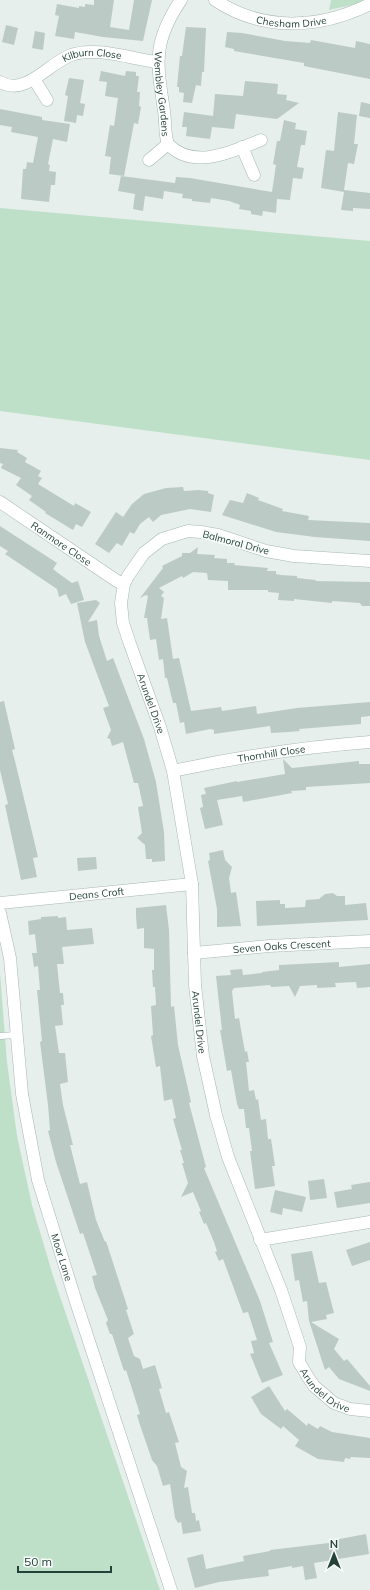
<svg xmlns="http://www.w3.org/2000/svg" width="370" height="1590" font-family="Mulish,sans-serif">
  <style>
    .green { fill: #bfe0c8 }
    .building { fill: #bbcac4 }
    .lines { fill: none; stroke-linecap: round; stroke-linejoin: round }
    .lane-casing { stroke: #a8b8b2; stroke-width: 7 }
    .street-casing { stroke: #a8b8b2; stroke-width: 13 }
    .lane { stroke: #fff; stroke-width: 6 }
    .street { stroke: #fff; stroke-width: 12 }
    .labels { text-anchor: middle; stroke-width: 3.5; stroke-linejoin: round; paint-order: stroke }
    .street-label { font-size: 10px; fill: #24423a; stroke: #f7fbf9 }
  </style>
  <rect width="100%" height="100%" fill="#e6efeb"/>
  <path class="green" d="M331,0H365L361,3L329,10Z
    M0,208L370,241V460L0,411Z
    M0,973L7,1062L17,1136L32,1205L54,1279L160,1590H0Z"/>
  <path class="building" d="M94,0H114L110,27L129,30L134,0H152L143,41L103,37L75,32L74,39L55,36L59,16L55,15L57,4L79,8V6L85,7V4L94,5Z
    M6,25L18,28L14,45L2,42Z
    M186,27L206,28L204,72H202L201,86L196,85L192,103L183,102L184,93L179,92V87H177L180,56H182Z
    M35,31L45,33L43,50L32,48Z
    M227,32L242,33L285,41L310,43L311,40L355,48L356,41L370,44V79L304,66V63L234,51V49L225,47Z
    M101,71L125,76L126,71L136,72V76H139L137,92H140L139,106L141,107L138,124L134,123L124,176L109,174L111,157L105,156L110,125L114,126L118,98L105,96L107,82L99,81Z
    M69,78L84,80L80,103L85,104L83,116L77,115L76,123L64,121L68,96L65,95Z
    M245,81L278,84L277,94L287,95L286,100L299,103L277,119L236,114L234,129L212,127L210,139L186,136L187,127H182L184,112L213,116L215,94L243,96Z
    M361,102L370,104V118L359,116Z
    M0,109L42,117V120L70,124L67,142L53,139L48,164L50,165L49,171L56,172L55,185H51L49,202L21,199L23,169H26L27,162L33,163L38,137L11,132L12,127L0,125Z
    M338,112L357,115L354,144H358L354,164L348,163L344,190L370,193V209L353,208V211L341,210L344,192L321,188L326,150L334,151Z
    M284,120L296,123L295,129L307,131L305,145H301L297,167L304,168L302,179L293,178L290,200L277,199L276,213L263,211L262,216L251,214V211L239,209L240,205L229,201L211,198L210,203L192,201V199L182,198L183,194L164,191L163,199L145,196L143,211L133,209L135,194L118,191L121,176L175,183L176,177L190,178L272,192L276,165L273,164L277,141H280Z
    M0,448L18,450L17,452L27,458L25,462L41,471L38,476L42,478L38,484L74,506L75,503L91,512L82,527L76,524L73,530L45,513L46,512L29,500L32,496L16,485L21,478L1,468L3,464L0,463Z
    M183,487L184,491L199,490L208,491V493L214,495L211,512L190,509L161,515L153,522L149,517L140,524L134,534L130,532L122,546L117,543L109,553L95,544L116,512L123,517L132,504L144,494L166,488Z
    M247,493L259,498L258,500L283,509L282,511L309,516L308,520L370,523V541L315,537L276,532L222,515L230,500L243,503Z
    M0,526L57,563L53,569L58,573L72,583L78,581L84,600L71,604L66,594L59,597L57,589L5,554L8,551L0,546Z
    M198,547L197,554L215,555L214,558L227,559V563H235L234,565L268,568L267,571H276V574L281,575L297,576V578L316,580L315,581L370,582V606H362L360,603L332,601V603L294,599V601L278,600L279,593L268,592V590H228V581L208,580L207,573L193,572L183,578L182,576L159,588L164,592L161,596L164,598L161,619L167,618L173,659L179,658L191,711L221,707L222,711L256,706L257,714L297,708L370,702V716L361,717V724L299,729L300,731L288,732L271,733L270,726L214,734V730L210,729L186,734L184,722L180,723L176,703H173L167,678H165L163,659L159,660L156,639L150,640L147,618H144L148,596L146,595L140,598L163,568L162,566L182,556V553H190Z
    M96,600L100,603L88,622L97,620L99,636L107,661L113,658L144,739L156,782L164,832L165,861L152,862V859H146L145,845L137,838L142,833L138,807L143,806L138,783H134L123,742L112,746L110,739L107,738L111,730L103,708L109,706L85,642L77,603Z
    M4,701L15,749L12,750L15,761L38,857L33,858L37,877L21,880L5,805L8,804L0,770V702Z
    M283,759L292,768L359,761V764H370V783L306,787V790L291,791L292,793L243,802L242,796L217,800L223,825L205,829L200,808L203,807L201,795L206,794L204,788L237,781V782L285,774Z
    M223,850L225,860L232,867L229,878L231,893L236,892L241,926L217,927V909L208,861L210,860L209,853Z
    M96,857L97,869L78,871L77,858Z
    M333,893L337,896H345V905L366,903L368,920L257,926L256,901L280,900V904H285V908L305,907L306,900L319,899L325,894Z
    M166,905L169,930L171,1007L174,1006L178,1045L191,1102L189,1103L206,1167L204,1168L260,1301L273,1342L269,1343L283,1375L262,1383L250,1354L254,1353L251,1341L257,1340L248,1312L243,1313L223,1259L219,1261L215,1252L217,1251L214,1242L206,1223L204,1224L199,1212L201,1211L193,1192L181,1197L188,1183L182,1163H184L180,1150H182L173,1119L176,1118L172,1099L164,1101L160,1066L156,1067L151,1036L153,1035L151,1006L156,1005L155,987H153L152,970H154V949L144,948V928L137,929L136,916V908Z
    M58,916V918L66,917L67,930L92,928L94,944L62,947L64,964H57L60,993H63L64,1005H61L63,1025L55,1026L59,1053H65L68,1082L60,1084L63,1105L73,1145H70L80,1184L87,1182L96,1220L105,1242L106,1241L128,1309L126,1310L134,1334L128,1338L134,1356L140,1359L143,1369L155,1365L162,1388L159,1389L166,1413L169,1412L179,1442L175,1443L181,1467L187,1471L184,1488L188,1487L192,1513H195L196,1521L199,1520L201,1531L183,1534L181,1522L178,1523L175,1518L170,1484L163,1486L157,1466L152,1460L139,1422L137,1415L140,1414L126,1370L124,1371L112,1334H110L106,1323L108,1320L95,1288L92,1276L97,1275L83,1233L80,1234L56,1162L48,1131L50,1130L48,1105L40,1042L42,1041L37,990H40L38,966L34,967L32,953H37L35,934L29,935L28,921L41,919V917Z
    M339,962V967L370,964V987L357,988L356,982L335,983L336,987L317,988V985L300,986L295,997L289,986L271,987L270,985L234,988L232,991L235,1019L239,1018L245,1052L247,1051L249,1062H246L249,1091L254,1090L256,1100L258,1099L261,1120L266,1119L268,1139H271L274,1159L275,1166H272L275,1186L255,1189L250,1151H252L249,1128H246L244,1109H239L237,1104L231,1070L227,1071L220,1030H222L216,976L231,975L230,970L242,969L243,975L262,973V972L279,970V965Z
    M324,1179L327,1198L310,1200L308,1181Z
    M370,1182V1203L337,1208L334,1192L352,1189L351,1185Z
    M275,1190L306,1197L302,1212L283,1208L282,1215L270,1212Z
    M370,1242V1260L352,1266L346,1250Z
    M312,1251L319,1283L326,1282L334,1313L326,1315L327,1319L311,1322L339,1339L334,1349L344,1361L347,1359L370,1386V1391L339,1379L329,1367L325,1370L309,1321L307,1301L303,1302L299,1280L295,1281L291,1254Z
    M269,1386L285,1411L287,1409L307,1426L308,1423L318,1429L320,1426L332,1432L370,1438V1458L351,1457L350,1459L345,1458L344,1462L318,1459L295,1446L299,1440L283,1426L281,1429L261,1414L251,1397Z
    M366,1534L369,1554L314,1563L317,1578L305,1580L303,1566L292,1568V1566L268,1570L269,1576L219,1582L195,1588L187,1558L203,1554L206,1569L244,1561L243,1556L270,1551V1550L329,1543V1541Z"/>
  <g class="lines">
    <defs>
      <path id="lane" d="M0,1036L16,1035"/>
      <g id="street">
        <path id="s1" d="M181,0C152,43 157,63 164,111C166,123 164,133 168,144C193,171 234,151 261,140"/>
        <path id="s2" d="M215,0C263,32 320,29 370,4"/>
        <path d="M34,79L47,100"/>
        <path id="s3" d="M0,82C25,97 49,63 71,55C95,46 132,59 157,62"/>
        <path d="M242,147L254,175"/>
        <path d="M149,160L168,144"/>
        <path id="s4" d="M0,502L117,581L124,584"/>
        <path id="s5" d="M370,561L294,556L266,551L218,535L201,532L188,531L162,539L144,553L128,576L124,584L121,603L123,623L130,644L160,727L173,771L192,884L195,985L203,1056L216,1115L228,1157L281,1290L300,1347L299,1362L306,1374L314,1386L334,1403L350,1409L370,1411"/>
        <path id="s6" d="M173,771C238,757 304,747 370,742"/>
        <path id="s7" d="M0,903L192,884"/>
        <path id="s8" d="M0,913L10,958L22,1094L38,1180L76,1302L171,1590"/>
        <path id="s9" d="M194,953L269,946L370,941"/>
        <path d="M260,1240L370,1222"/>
      </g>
    </defs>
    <use href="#lane" class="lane-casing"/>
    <use href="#street" class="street-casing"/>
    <use href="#lane" class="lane"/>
    <use href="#street" class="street"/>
  </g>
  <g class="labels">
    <g class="street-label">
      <text dy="4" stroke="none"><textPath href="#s2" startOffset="81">Chesham Drive</textPath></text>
      <text dy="4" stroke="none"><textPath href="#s3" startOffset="101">Kilburn Close</textPath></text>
      <text dy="4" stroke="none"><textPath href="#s1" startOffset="99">Wembley Gardens</textPath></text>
      <text transform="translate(236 542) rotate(15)" y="4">Balmoral Drive</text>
      <text dy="4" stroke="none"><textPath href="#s4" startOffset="74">Ranmore Close</textPath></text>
      <text dy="4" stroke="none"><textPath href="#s5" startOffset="397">Arundel Drive</textPath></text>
      <text dy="4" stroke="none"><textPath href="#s6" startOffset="100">Thornhill Close</textPath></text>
      <text dy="4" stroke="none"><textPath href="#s7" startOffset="97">Deans Croft</textPath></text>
      <text dy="4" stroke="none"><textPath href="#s9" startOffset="88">Seven Oaks Crescent</textPath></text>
      <text dy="4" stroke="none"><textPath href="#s5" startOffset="721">Arundel Drive</textPath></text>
      <text dy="4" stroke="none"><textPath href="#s8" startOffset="351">Moor Lane</textPath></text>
      <text dy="4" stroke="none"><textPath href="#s5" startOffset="1117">Arundel Drive</textPath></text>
    </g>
  </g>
  <g transform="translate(334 1554)" stroke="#f7fbf9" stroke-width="3" paint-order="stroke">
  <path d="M0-3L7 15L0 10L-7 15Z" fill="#24423a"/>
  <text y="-6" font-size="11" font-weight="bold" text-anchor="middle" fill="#24423a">N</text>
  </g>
  <path d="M18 1566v6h93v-6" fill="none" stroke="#24423a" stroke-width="2"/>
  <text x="24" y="1566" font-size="12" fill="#24423a" stroke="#f7fbf9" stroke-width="3" paint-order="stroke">50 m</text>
</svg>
